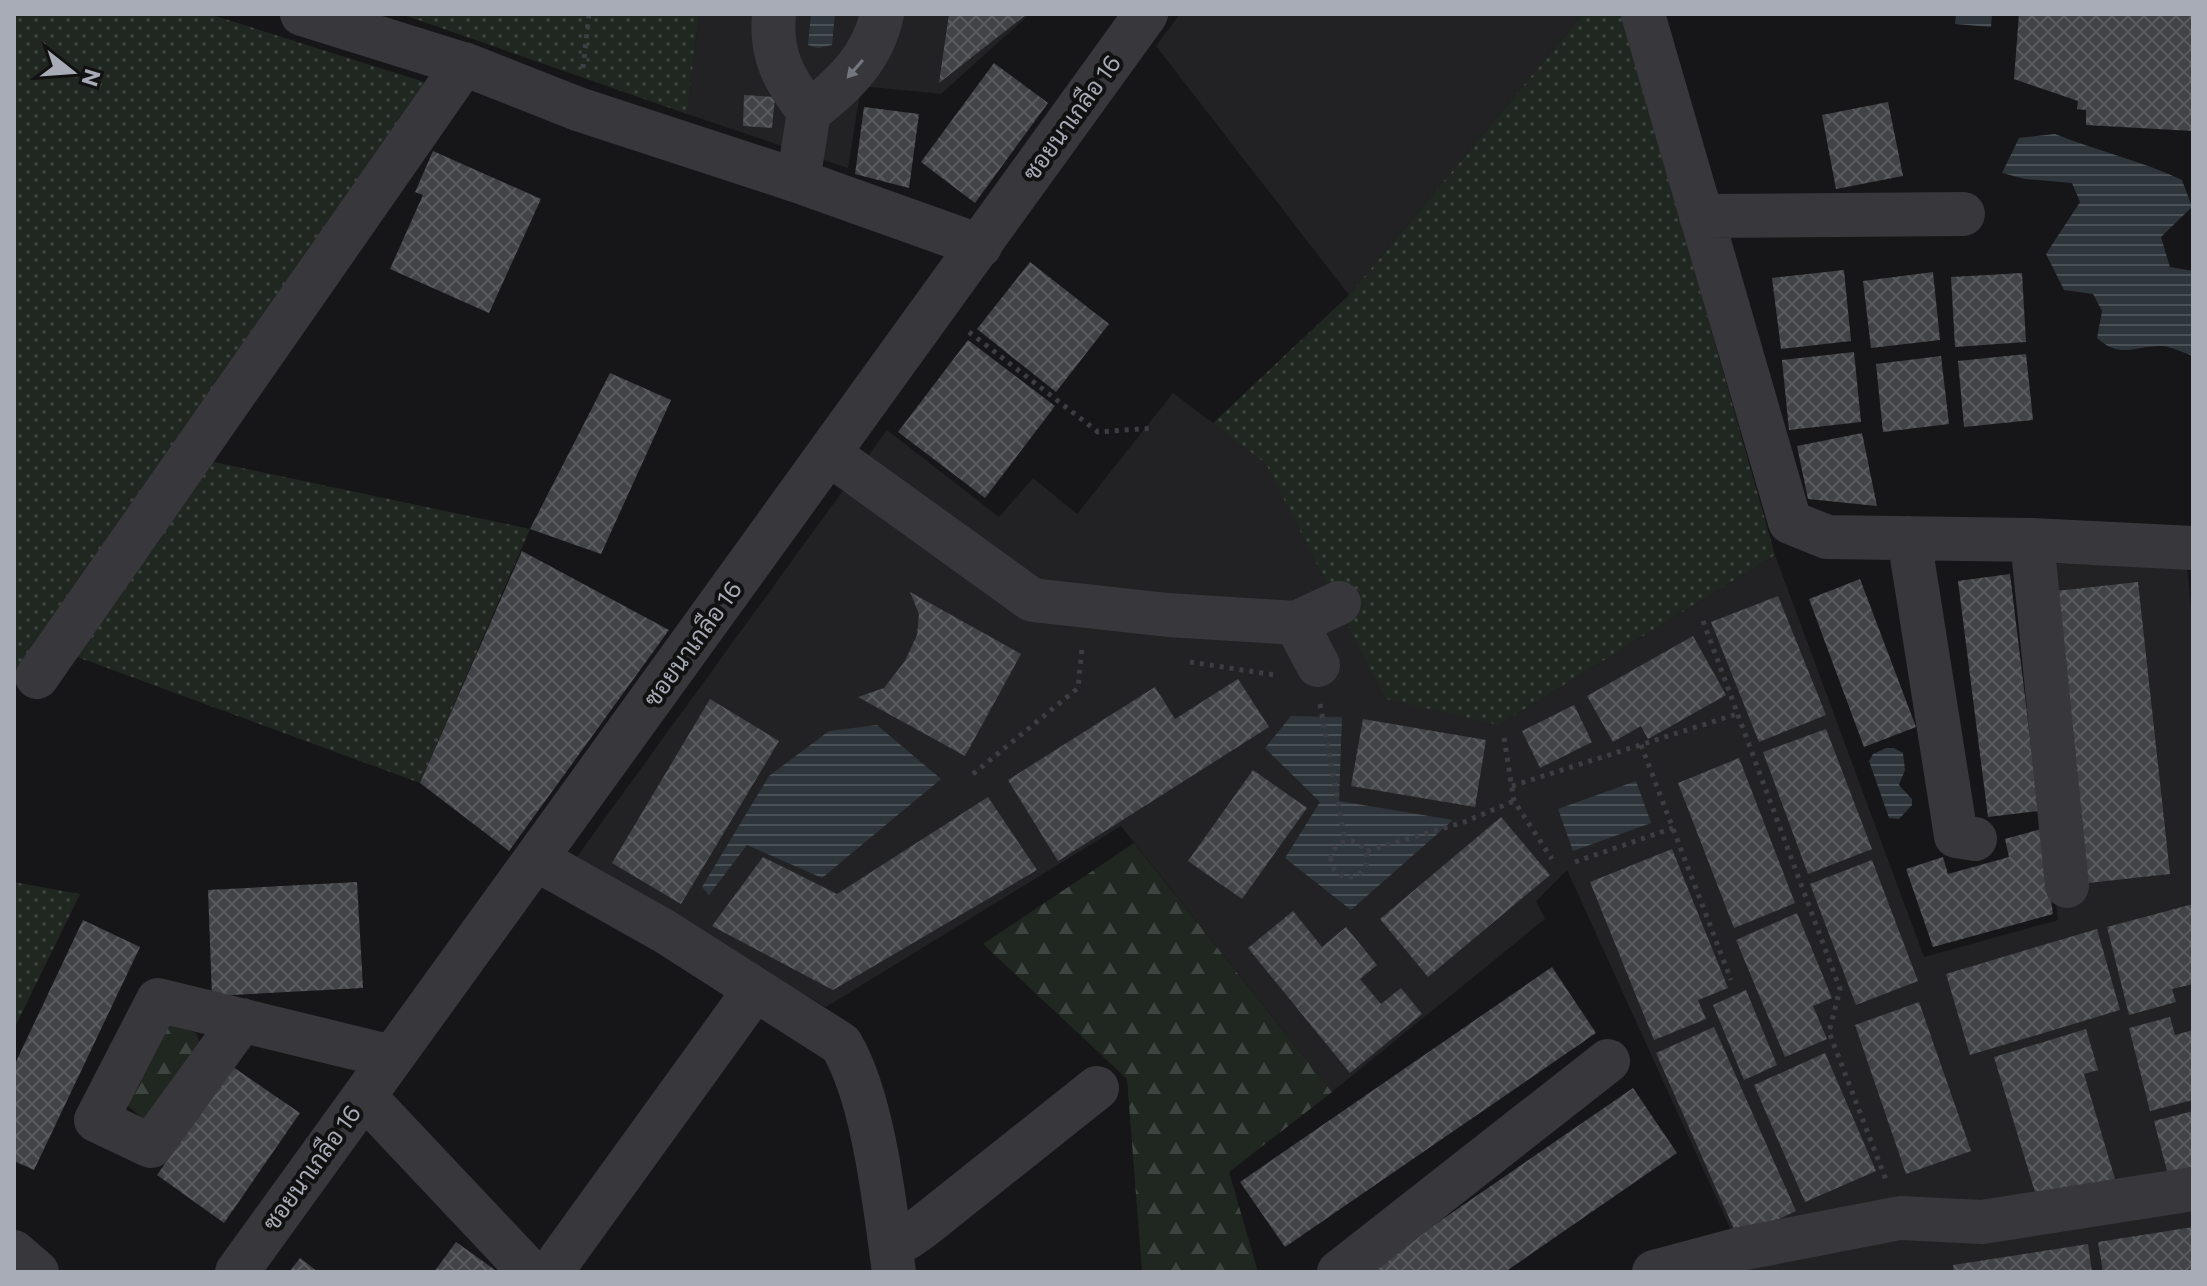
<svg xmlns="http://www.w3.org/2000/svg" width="2207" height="1286" font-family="Commissioner,Sarabun,sans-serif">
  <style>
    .built { fill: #222224 }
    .grass { fill: url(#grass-dots) }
    .forest { fill: url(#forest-firs) }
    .water { fill: url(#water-rules) }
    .building { fill: url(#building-cross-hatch) }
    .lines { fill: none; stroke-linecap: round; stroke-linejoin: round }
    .path { stroke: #3d3e43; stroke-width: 5; stroke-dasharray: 4 6; stroke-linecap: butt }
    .minor { stroke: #37373c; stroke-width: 44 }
    .oneway { fill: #757780 }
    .labels { text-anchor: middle; stroke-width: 8; stroke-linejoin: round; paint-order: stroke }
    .street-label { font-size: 24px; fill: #a8acb7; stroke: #111112 }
  </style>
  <defs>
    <pattern id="grass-dots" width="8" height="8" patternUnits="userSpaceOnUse" patternTransform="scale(2)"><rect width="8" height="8" fill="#202721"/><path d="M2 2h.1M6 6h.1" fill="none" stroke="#3e443f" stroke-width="1.8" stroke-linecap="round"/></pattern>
    <pattern id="forest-firs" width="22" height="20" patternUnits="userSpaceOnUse" patternTransform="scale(2)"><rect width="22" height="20" fill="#202721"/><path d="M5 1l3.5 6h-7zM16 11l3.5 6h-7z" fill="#3e443f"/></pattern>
    <pattern id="water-rules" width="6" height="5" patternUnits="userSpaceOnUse" patternTransform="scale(2)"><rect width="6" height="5" fill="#2e363c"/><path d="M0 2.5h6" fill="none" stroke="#495056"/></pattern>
    <pattern id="building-cross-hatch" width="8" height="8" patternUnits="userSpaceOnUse" patternTransform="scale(2)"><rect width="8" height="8" fill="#424347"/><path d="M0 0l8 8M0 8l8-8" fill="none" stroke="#5a5b5f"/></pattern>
  </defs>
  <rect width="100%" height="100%" fill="#161517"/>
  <path class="built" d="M699,14H1030L941,94L861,86L848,168L687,114Z
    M1180,14H1583L1349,295L1156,46Z
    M1173,393L1266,463L1315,558L1499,725L1775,555L1924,957L2058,920L2020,563L2187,567L2193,626V1272H1750L1567,870L1536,901L1545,919L1332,1092L1121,826L826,1007L573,862L887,430L999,517L1033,478L1077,514Z"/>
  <path class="grass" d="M14,14H209L437,86L14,683Z
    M401,14H699L687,114Z
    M1583,14H1622L1775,555L1499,725L1386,699L1266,464L1213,423L1349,295Z
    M200,459L530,529L420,783L69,654Z
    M14,882L80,894L14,1029Z"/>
  <path class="forest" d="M1134,843L1332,1092L1229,1172L1258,1272H1142L1127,1079L983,944Z
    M164,1019L196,1033L205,1056L144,1119L118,1098Z"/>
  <path class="water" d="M811,14H835L832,45L818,48L808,45Z
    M1956,14H1992L1991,27L1955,24Z
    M2055,134C2097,151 2140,160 2182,180L2192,207L2161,237L2170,267L2193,271V356C2184,353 2172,347 2162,346C2136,345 2121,360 2097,338L2102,311L2093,294L2064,290L2046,254L2080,202L2072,183L2025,179L2002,173L2019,138Z
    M1291,716L1342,717L1339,801L1453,820L1351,910L1285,858L1320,802L1265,748Z
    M877,725L941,779L822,878L747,845L709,895L702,887L769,776L829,731Z
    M1886,748H1894L1903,753L1905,770L1899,785L1912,799V805L1899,819L1889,818L1869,761L1873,754Z
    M1636,781L1651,823L1573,851L1558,809Z"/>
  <path class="building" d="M949,14H1027L939,83Z
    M2019,14H2193V131L2086,125V110L2077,109L2078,101L2014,79Z
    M994,63L1048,103L975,203L921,162Z
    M744,95L775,97L772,128L743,126Z
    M1888,102L1903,176L1836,189L1822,115Z
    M864,107L919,114L909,188L855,174Z
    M433,151L541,199L489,313L390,269L423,195L415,192Z
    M1030,262L1109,324L1056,392L977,329Z
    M1844,270L1851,341L1781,349L1772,278Z
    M1933,272L1940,340L1871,348L1863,281Z
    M2022,273L2026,342L1955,347L1951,277Z
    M968,340L1055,406L985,498L898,432Z
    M1854,352L1861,422L1789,430L1782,360Z
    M2026,354L2033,420L1964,427L1958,361Z
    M1941,356L1949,424L1883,432L1876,364Z
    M610,373L671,400L601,554L530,529Z
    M1862,433L1877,506L1808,499L1797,446Z
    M522,551L669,630L509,851L420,783Z
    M2010,574L2039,811L1988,817L1958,581Z
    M1860,579L1916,727L1864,747L1809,599Z
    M2138,582L2170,874L2088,883L2056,591Z
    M910,592L1021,654L965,756L858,697L884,688L905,661L917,635L919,614Z
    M1778,596L1826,715L1759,742L1711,622Z
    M1693,636L1726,695L1648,739L1641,726L1613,742L1587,696Z
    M1238,679L1269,727L1058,861L1008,780L1155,687L1175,719Z
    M710,699L779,741L681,904L612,863Z
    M1574,705L1592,742L1540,768L1522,731Z
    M1363,719L1486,740L1475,807L1351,786Z
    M1826,729L1872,849L1808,874L1763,752Z
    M1739,758L1795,903L1734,928L1678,783Z
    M1253,770L1307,808L1242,899L1188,861Z
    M988,797L1037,870L833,990L712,926L763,857L837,894Z
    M1501,817L1550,875L1428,977L1380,919Z
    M2041,829L2053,914L1933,947L1906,869L1943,857L1948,874L2009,857L2005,839Z
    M1672,849L1728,988L1698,1000L1706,1019L1654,1040L1590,882Z
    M1872,860L1918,981L1856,1005L1810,884Z
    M357,882L363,988L212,996L208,890Z
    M2193,904V984L2172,989L2176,1002L2129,1015L2107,927Z
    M1293,911L1322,947L1346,927L1377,965L1360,979L1381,1004L1401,988L1422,1014L1350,1073L1248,948Z
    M1797,913L1832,998L1813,1006L1827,1039L1785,1057L1736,940Z
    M83,920L140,947L34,1170L14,1161V1066Z
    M2097,929L2120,1010L1970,1055L1946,974Z
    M1552,967L1596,1033L1285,1247L1240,1182Z
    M1746,990L1777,1065L1744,1080L1713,1005Z
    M1919,1002L1971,1151L1906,1174L1855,1025Z
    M2170,1017L2175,1035L2193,1030V1100L2150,1111L2129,1028Z
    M1714,1027L1796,1211L1738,1238L1656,1053Z
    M2086,1029L2098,1070L2084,1074L2115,1179L2038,1202L1994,1057Z
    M1825,1053L1876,1171L1805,1202L1754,1085Z
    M233,1067L300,1113L224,1223L157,1175Z
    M1633,1088L1677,1153L1505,1272H1366Z
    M2193,1111V1180L2171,1186L2154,1121Z
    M2193,1227V1272H2103L2098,1242Z
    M456,1242L498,1272H434Z
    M2088,1244L2092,1272H1954L1953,1265Z
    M300,1258L318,1272H289Z"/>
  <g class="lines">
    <path class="path" d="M583,68L589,14
      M969,332L1098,432L1154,428
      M1703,621L1840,989L1829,1032L1886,1180
      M1190,662L1275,675
      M1320,704L1345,840
      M1504,738L1514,801L1552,859
      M1641,745L1731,980
      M973,774L1078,688L1082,648
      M1512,786L1737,714
      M1331 859a18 18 0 1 1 36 0a18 18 0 1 1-36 0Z
      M1367,851L1464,822L1514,801
      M1575,862L1673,828"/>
    <path class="minor" d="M302,14L469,66L578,109L798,181L980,246
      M774,14C770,55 784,80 809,112
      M1643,14L1790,522L1827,537L2032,540L2193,548
      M798,181L809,112C843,86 873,58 882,14
      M1701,216L1963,214
      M831,455L1032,600L1168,615L1296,623L1318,665
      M1909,538L1956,836L1975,839
      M2032,540L2067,886
      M1296,623L1339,603
      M37,677L464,64
      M536,859L664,931L841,1044C874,1099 885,1207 894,1272
      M242,1020L151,1146L96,1120L158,1000L392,1057
      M364,1096L530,1272
      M890,1241L907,1238L920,1229L1097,1088
      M14,1252L37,1272
      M237,1272L1146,14
      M551,1272L754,991
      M1339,1272L1608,1061
      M1654,1272L1740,1249L1900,1218L1982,1222L2193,1189"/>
  </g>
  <defs><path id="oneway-solid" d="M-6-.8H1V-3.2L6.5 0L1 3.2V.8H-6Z" transform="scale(2)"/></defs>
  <use class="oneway" href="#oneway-solid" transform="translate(855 69) rotate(131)"/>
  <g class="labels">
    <g class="street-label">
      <text transform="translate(1072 118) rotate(-54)" y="8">ซอยนาเกลือ 16</text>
      <text transform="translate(693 644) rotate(-54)" y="8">ซอยนาเกลือ 16</text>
      <text transform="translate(312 1168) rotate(-54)" y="8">ซอยนาเกลือ 16</text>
    </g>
  </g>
  <rect width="2207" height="1286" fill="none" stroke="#a8acb7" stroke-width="32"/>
  <g transform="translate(72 72) rotate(107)" stroke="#111112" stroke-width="6" paint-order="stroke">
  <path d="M0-6L14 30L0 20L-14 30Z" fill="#a8acb7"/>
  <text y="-12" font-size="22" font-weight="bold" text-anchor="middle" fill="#a8acb7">N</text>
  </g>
</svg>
